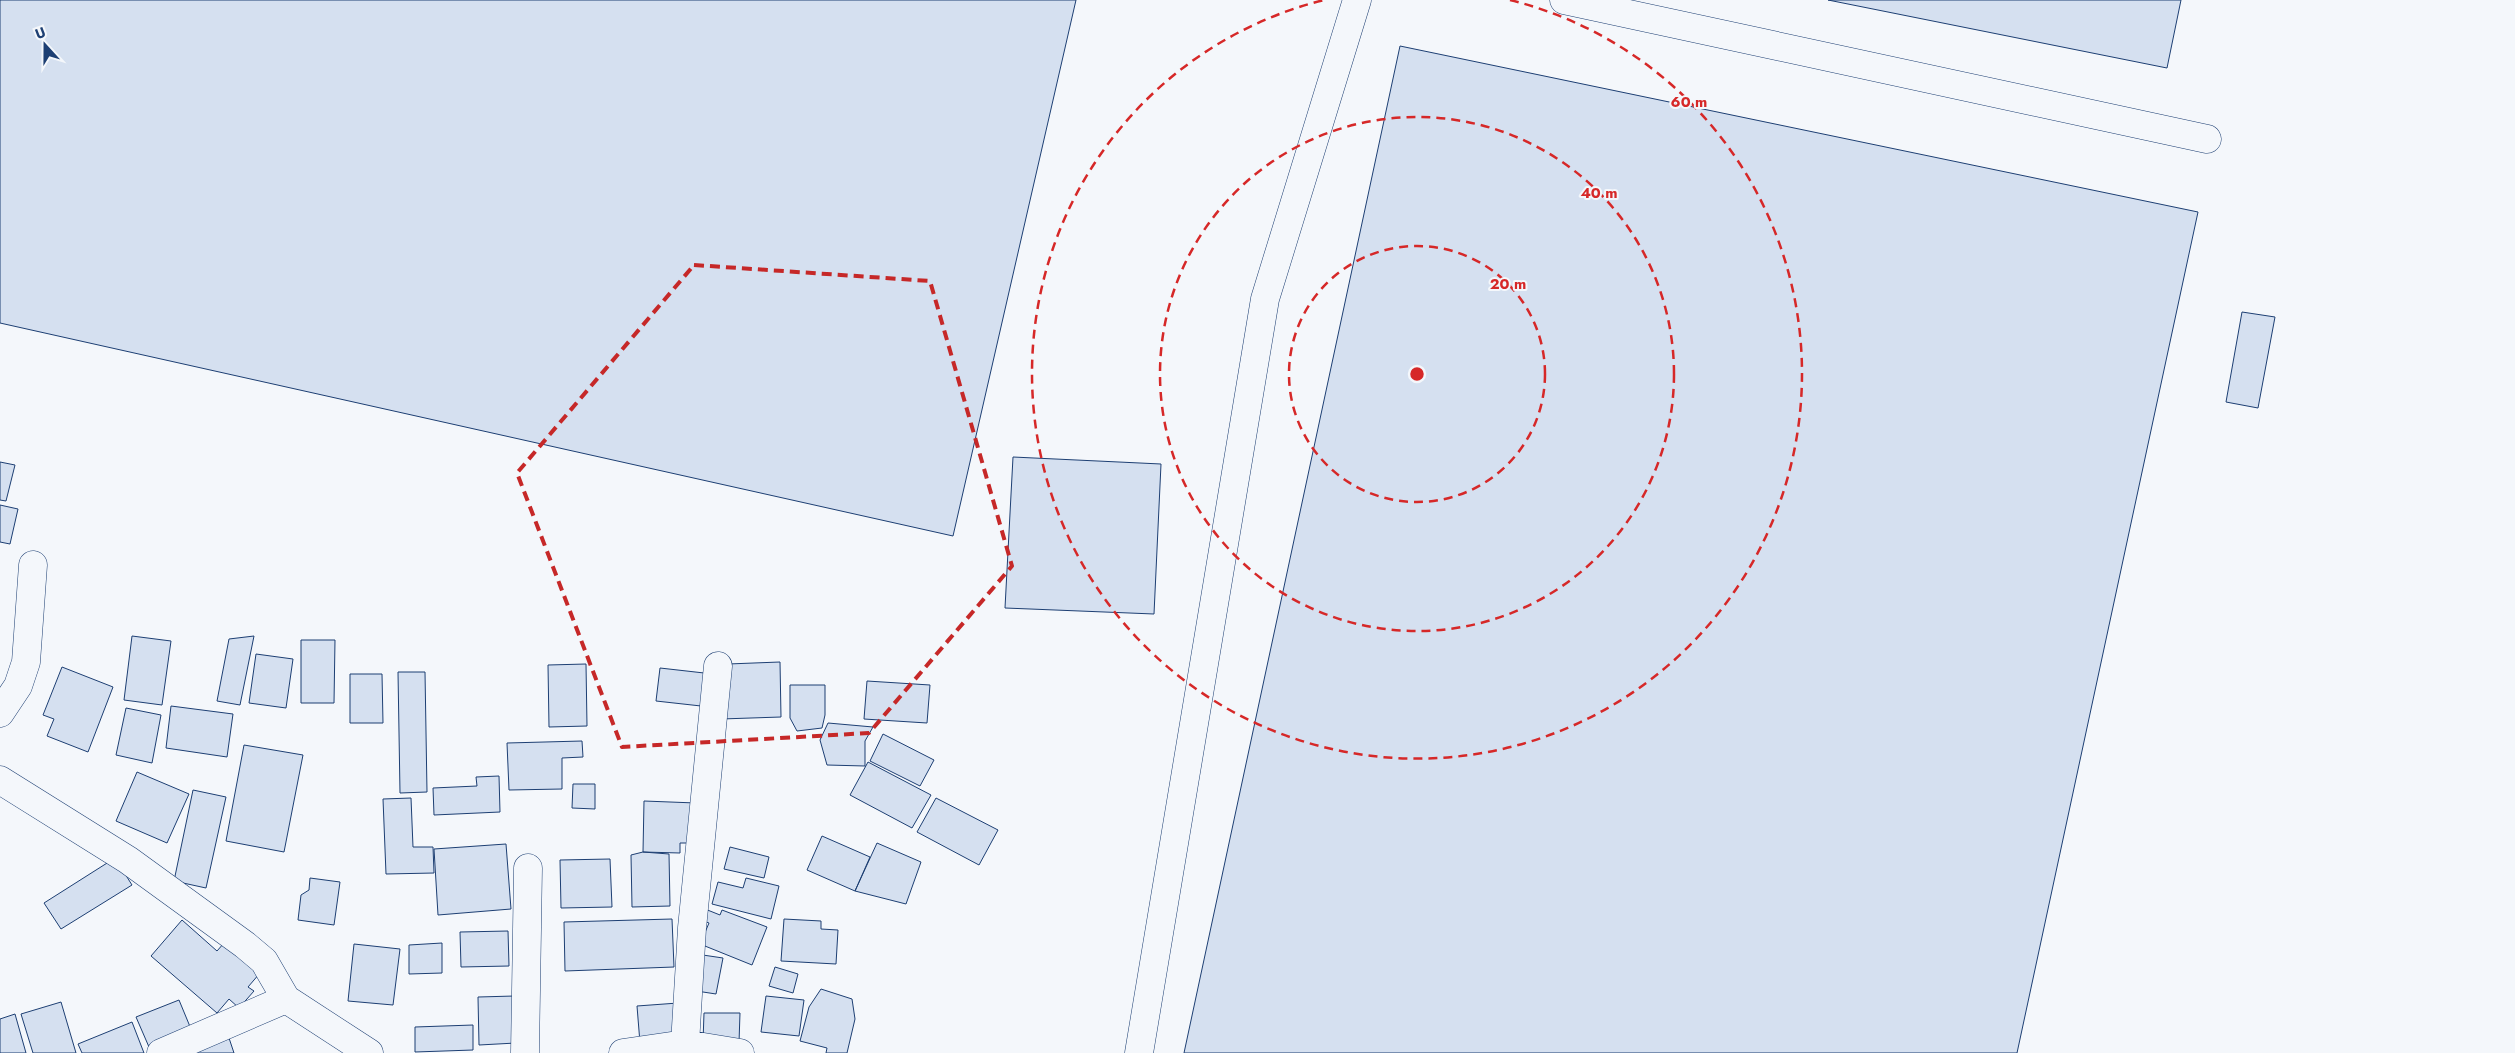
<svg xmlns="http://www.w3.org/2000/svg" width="2515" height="1053" font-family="Jost,sans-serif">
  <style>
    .building { fill: #d5e0f0; stroke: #1d3f73 }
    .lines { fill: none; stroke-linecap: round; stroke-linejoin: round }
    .minor-casing { stroke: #1d3f73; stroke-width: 29 }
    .minor { stroke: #f4f7fb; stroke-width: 28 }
    .marked { fill: none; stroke: #c62828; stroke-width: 4; stroke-dasharray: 10 6; stroke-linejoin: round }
    .ring { fill: none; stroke: #d62828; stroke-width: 2.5; stroke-dasharray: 9 6 }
    .centre { fill: #d62828; stroke: #f4f7fb; stroke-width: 2.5 }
    .ring-label { font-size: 15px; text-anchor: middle; font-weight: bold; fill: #d62828; stroke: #f4f7fb; stroke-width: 4; stroke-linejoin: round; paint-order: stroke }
  </style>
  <rect width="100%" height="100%" fill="#f4f7fb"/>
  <path class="building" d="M0,0H1076L953,536L0,323Z
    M1828,0H2181L2167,68Z
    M1400,46L2198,212L2017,1053H1184Z
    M2242,312L2275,317L2258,408L2226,402Z
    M1013,457L1161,464L1154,614L1005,608Z
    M0,462L15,465L6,501L0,500Z
    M0,505L18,509L10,544L0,542Z
    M132,636L171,641L162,705L124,700Z
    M254,636L240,705L217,701L229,639Z
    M301,640H335L334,703H301Z
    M256,654L293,659L286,708L249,703Z
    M780,662L781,717L721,719L728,664Z
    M586,664L587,726L549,727L548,665Z
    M62,667L113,687L88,752L47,736L54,719L43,715Z
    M660,668L713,674L710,707L656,701Z
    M398,672H425L427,792L400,793Z
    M350,674H382L383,723H350Z
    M867,681L930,685L927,723L864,719Z
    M790,685H825V715L822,728L797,731L790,718Z
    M171,706L233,714L227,757L166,748Z
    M126,708L161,715L152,763L116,755Z
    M828,723L873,727L865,741V766L827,765L820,740Z
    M883,734L934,760L920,786L870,761Z
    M582,741L583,757L562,758V789L509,790L507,743Z
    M244,745L303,755L284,852L226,841Z
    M868,762L931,795L912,828L850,795Z
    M137,772L189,794L167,843L116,821Z
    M499,776L500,812L434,815L433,788L477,786L476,777Z
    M573,784H595V809L572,808Z
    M193,790L226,797L206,888L174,881Z
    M411,798L413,847H433L434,873L386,874L383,799Z
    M936,798L998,830L979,865L917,832Z
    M644,801L696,803L694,843H680V853L643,852Z
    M822,836L870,857L855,891L807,870Z
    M877,843L921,862L906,904L855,891Z
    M506,844L511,909L438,915L434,849Z
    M730,847L769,857L764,878L724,869Z
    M643,852L669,854L670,906L632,907L631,855Z
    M115,858L132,885L61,929L44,903Z
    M610,859L612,907L561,908L560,860Z
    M310,878L340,882L334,925L298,920L301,895L309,890Z
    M746,878L779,886L771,919L712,904L718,882L743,888Z
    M700,907L720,915L722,910L767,927L752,965L700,944L709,923L696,918Z
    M672,919L674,967L565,971L564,922Z
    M784,919L821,921V929L838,930L836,964L781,961Z
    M182,920L217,951L224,943L260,973L248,987L254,991L239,1008L229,999L217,1013L151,956Z
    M508,931L509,966L461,967L460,932Z
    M442,943V973L409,974V945Z
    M354,944L400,949L393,1005L348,1001Z
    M696,954L723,958L716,994L690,990Z
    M775,967L798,974L793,993L769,986Z
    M821,989L852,999L855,1019L847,1053H826L827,1048L800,1041L809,1007Z
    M515,996L516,1043L479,1045L478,997Z
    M766,996L804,1000L799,1036L761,1032Z
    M179,1000L191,1029L149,1047L136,1017Z
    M61,1002L76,1053H33L21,1014Z
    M678,1003L681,1039L640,1043L637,1006Z
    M704,1013H740L739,1043L703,1042Z
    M15,1014L26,1053H0V1019Z
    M132,1022L144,1053H82L78,1044Z
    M473,1025V1050L415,1052V1027Z
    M228,1035L234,1053H190Z"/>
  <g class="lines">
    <defs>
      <path id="minor" d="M1564,0L2207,139
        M0,713L18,686L26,662L33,565
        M0,780L128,860L245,945L264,961L286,999L369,1053
        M161,1053L286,999
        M525,1053L528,868
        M623,1053L685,1044L692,928L718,666
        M686,1053L685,1044L740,1053
        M1139,1053L1265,299L1357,0"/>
    </defs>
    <use href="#minor" class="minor-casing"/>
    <use href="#minor" class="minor"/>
  </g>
  <path class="marked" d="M694,265L930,281L1012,566L869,733L622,747L517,473Z"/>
  <g class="ring">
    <circle cx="1417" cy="374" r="128"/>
    <circle cx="1417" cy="374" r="257"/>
    <path d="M1510 0A385 385 0 1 1 1324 0"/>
  </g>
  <circle cx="1417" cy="374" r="8" class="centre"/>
  <g class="ring-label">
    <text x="1689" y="107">60 m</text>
    <text x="1599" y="198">40 m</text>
    <text x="1508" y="289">20 m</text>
  </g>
  <g transform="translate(45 45) rotate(339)" stroke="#f4f7fb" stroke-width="4" paint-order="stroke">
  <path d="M0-4L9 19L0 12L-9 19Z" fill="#1d3f73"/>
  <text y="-8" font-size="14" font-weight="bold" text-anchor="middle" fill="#1d3f73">U</text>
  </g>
</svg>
